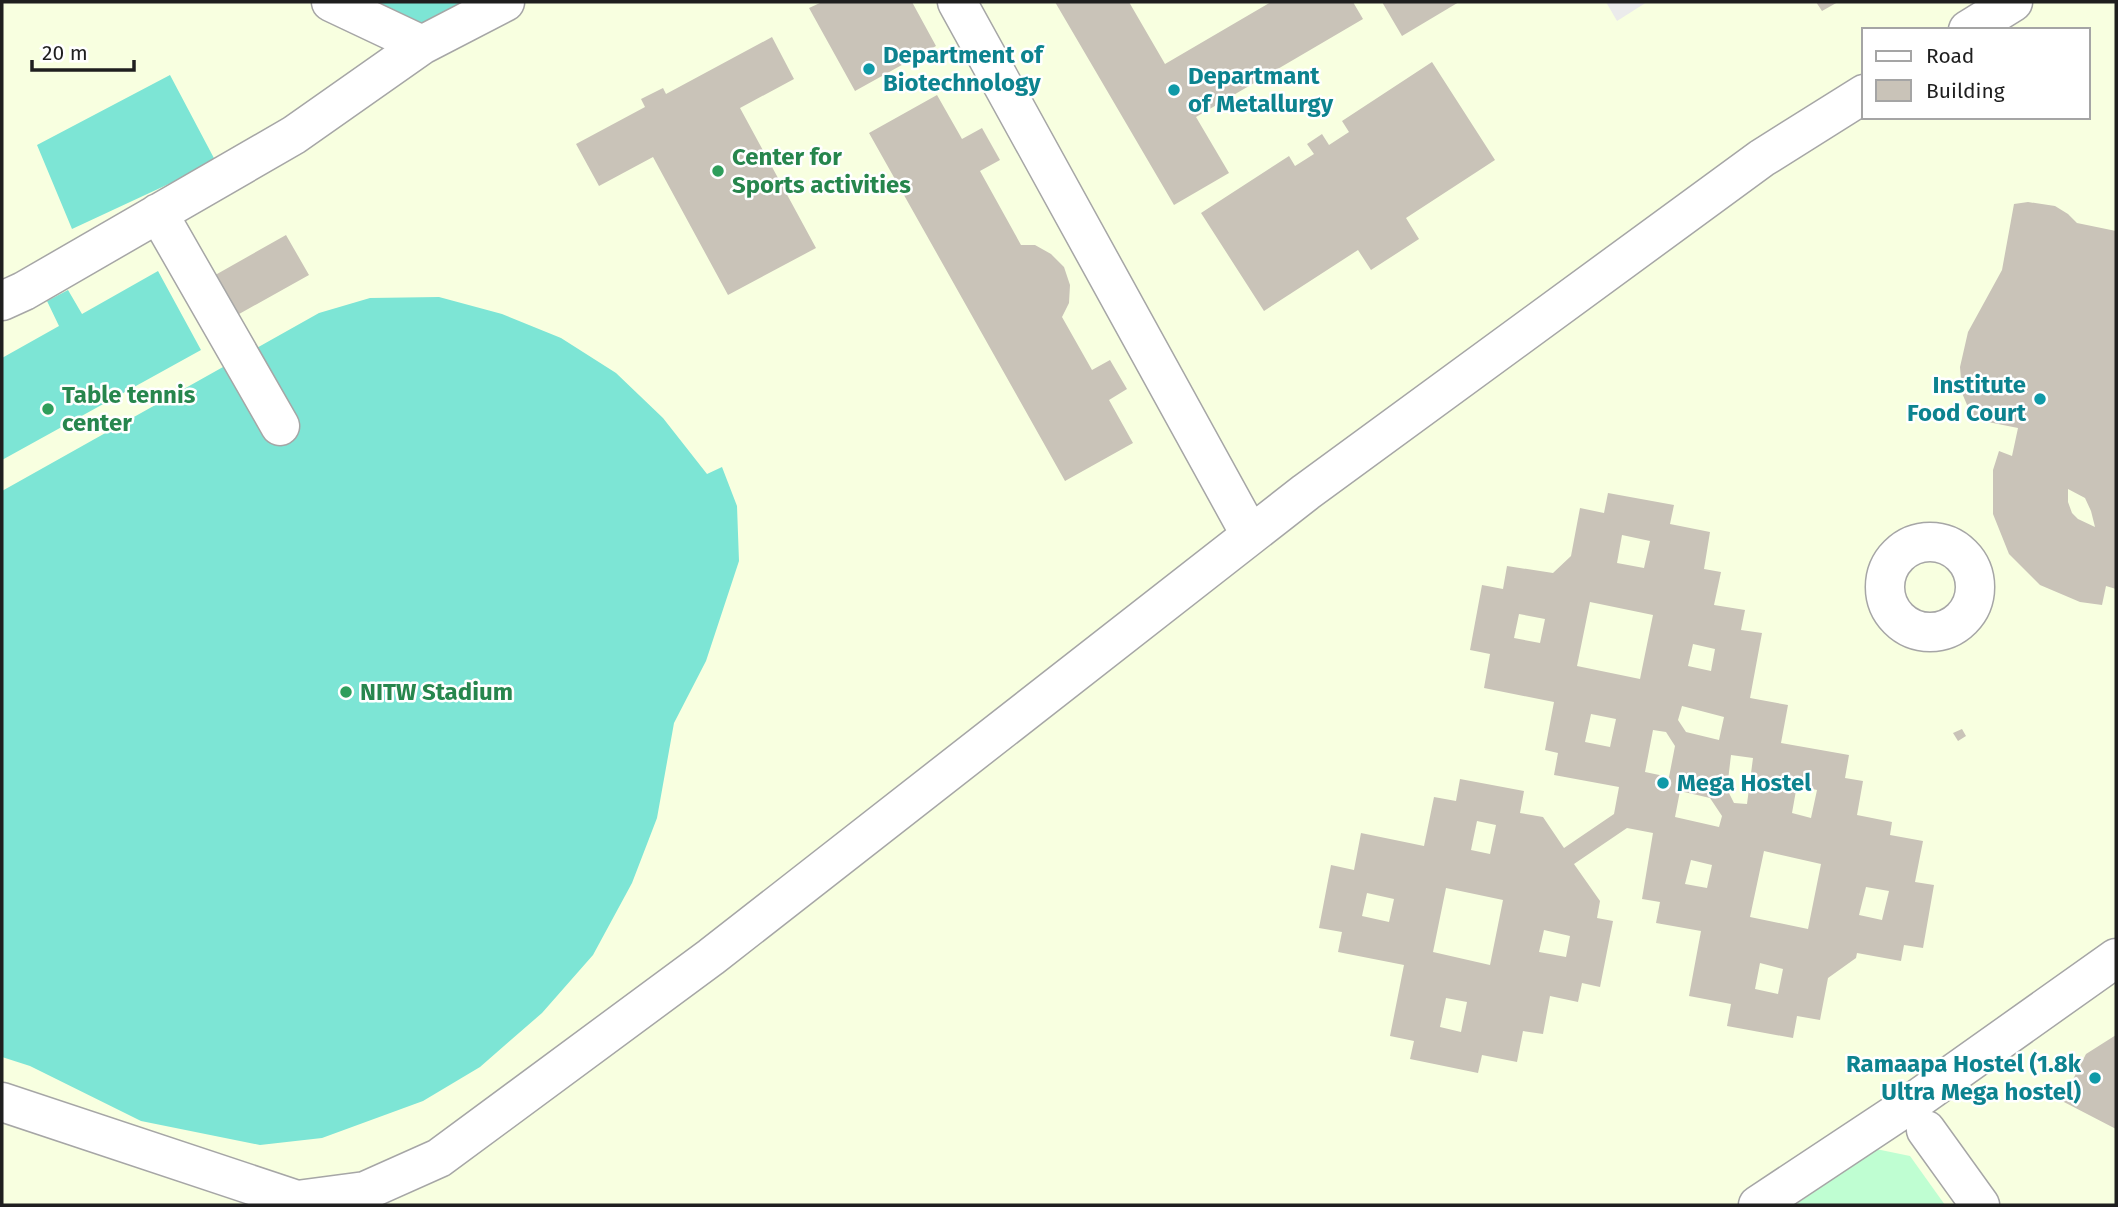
<svg xmlns="http://www.w3.org/2000/svg" width="2118" height="1207" font-family="'Fira Sans',sans-serif">
  <style>
    .education { fill: #f8ffe0; fill-rule: evenodd }
    .park { fill: #bffed2 }
    .pitch { fill: #7de5d5 }
    .parking { fill: #ebebeb }
    .building { fill: #c9c3b8; fill-rule: evenodd }
    .lines { fill: none; stroke-linecap: round; stroke-linejoin: round }
    .minor-casing { stroke: #a6a6a6; stroke-width: 41 }
    .minor { stroke: #fff; stroke-width: 38 }
    .culture-dot { fill: #0f9aa8; stroke: #fff; stroke-width: 2.5 }
    .leisure-dot { fill: #2e9e5b; stroke: #fff; stroke-width: 2.5 }
    .labels { text-anchor: middle; stroke-width: 5; stroke-linejoin: round; paint-order: stroke }
    .culture-label { font-size: 24px; font-weight: bold; fill: #0d838f; stroke: #fff; text-anchor: start }
    .leisure-label { font-size: 24px; font-weight: bold; fill: #27864d; stroke: #fff; text-anchor: start }
  </style>
  <rect width="100%" height="100%" fill="#f1efe5"/>
  <path class="education" d="M2,2H2116V1205H2ZM1864,30H2088V117H1864Z"/>
  <path class="park" d="M1876,1149L1910,1156L1945,1205H1795Z"/>
  <path class="pitch" d="M331,2H505L422,45Z
    M170,75L216,162L72,229L37,145Z
    M158,271L201,350L2,460V358L59,326L47,301L68,290L82,314Z
    M439,297L502,314L561,338L616,373L663,418L707,474L722,467L737,506L739,561L706,661L674,723L657,818L632,883L593,955L542,1013L480,1067L423,1101L322,1138L260,1145L141,1121L30,1066L2,1057V491L319,313L370,298Z"/>
  <path class="parking" d="M1606,2H1647L1617,21Z"/>
  <path class="building" d="M822,2H912L936,46L855,91L809,8Z
    M1055,2H1129L1165,64L1271,2H1353L1363,19L1196,117L1229,173L1174,205Z
    M1382,2H1459L1402,36Z
    M1816,2H1838L1822,11Z
    M772,37L794,79L740,108L816,248L728,295L653,157L599,186L576,144L645,107L641,99L663,88L666,94Z
    M1432,62L1495,160L1406,218L1419,239L1371,270L1358,250L1264,311L1201,213L1289,156L1295,166L1314,154L1307,144L1322,134L1329,145L1349,132L1342,121Z
    M937,95L962,139L982,128L1000,160L980,171L1021,245H1035L1051,254L1064,267L1070,285L1069,303L1062,317L1092,370L1110,360L1127,389L1109,400L1133,443L1065,481L869,133Z
    M2028,202L2055,206L2068,214L2077,223L2116,231V589L2106,586L2102,605L2080,602L2040,585L2009,554L1993,514V470L1999,451L2012,456L2018,428L1973,419L1962,393L1960,367L1968,332L2002,270L2014,204ZM2068,489L2085,498L2091,511L2095,527L2078,519L2072,513L2068,502Z
    M286,235L309,275L232,318L210,278Z
    M1608,493L1674,505L1670,524L1710,532L1704,569L1721,572L1714,605L1745,610L1741,630L1762,633L1750,698L1788,705L1781,743L1849,755L1845,778L1863,781L1857,815L1892,822L1890,835L1923,841L1915,882L1934,885L1923,948L1904,945L1901,961L1857,953L1856,958L1828,978L1820,1020L1797,1016L1793,1038L1727,1026L1731,1004L1689,996L1701,931L1656,923L1660,902L1642,899L1653,833L1627,828L1574,864L1600,901L1597,918L1613,921L1600,987L1582,983L1578,1002L1550,996L1543,1034L1523,1031L1517,1062L1482,1055L1478,1073L1410,1059L1414,1041L1390,1036L1404,965L1338,952L1342,932L1319,928L1331,865L1354,870L1361,833L1424,846L1434,797L1456,801L1460,779L1524,791L1520,813L1543,817L1564,848L1614,814L1619,787L1554,775L1558,753L1545,750L1554,702L1484,688L1490,654L1470,650L1482,585L1503,589L1507,566L1553,573L1571,556L1580,508L1604,513ZM1622,535L1650,541L1644,568L1617,563ZM1590,602L1653,615L1640,679L1577,666ZM1519,614L1545,619L1540,643L1514,638ZM1693,644L1715,649L1711,671L1688,666ZM1682,706L1724,717L1719,740L1686,732L1678,720ZM1591,714L1616,719L1610,747L1585,742ZM1653,730L1666,732L1675,746L1669,777L1645,772ZM1731,755L1753,758L1747,804L1734,803L1727,789ZM1797,785L1817,790L1811,818L1792,813ZM1680,791L1710,798L1722,816L1719,827L1675,817ZM1477,821L1496,825L1490,854L1471,850ZM1764,851L1821,864L1808,929L1750,917ZM1691,860L1712,865L1707,888L1685,884ZM1866,887L1889,891L1882,920L1859,915ZM1446,888L1503,900L1490,965L1433,952ZM1367,893L1394,899L1389,922L1362,916ZM1544,930L1570,936L1566,957L1539,952ZM1760,963L1783,969L1778,994L1755,989ZM1446,998L1467,1002L1461,1032L1440,1027Z
    M1962,729L1966,736L1958,741L1953,733Z
    M2116,1035V1129L2062,1101L2086,1054Z"/>
  <g class="lines">
    <defs>
      <path id="minor" d="M331,2L422,45L505,2
        M957,2L1250,534
        M1968,30L2013,2
        M158,213L280,426
        M2,301L24,291L294,135L422,45
        M1885 587a45 45 0 1 1 90 0a45 45 0 1 1-90 0Z
        M2,1102L297,1200L365,1191L439,1158L711,957L1306,492L1762,158L1864,94
        M1926,1130L1980,1205
        M1758,1205L1909,1105L2116,958"/>
    </defs>
    <use href="#minor" class="minor-casing"/>
    <use href="#minor" class="minor"/>
  </g>
  <g class="culture-dot">
    <circle cx="869" cy="69" r="7"/>
    <circle cx="1174" cy="90" r="7"/>
    <circle cx="2040" cy="399" r="7"/>
    <circle cx="1663" cy="783" r="7"/>
    <circle cx="2095" cy="1078" r="7"/>
  </g>
  <g class="leisure-dot">
    <circle cx="718" cy="171" r="7"/>
    <circle cx="48" cy="409" r="7"/>
    <circle cx="346" cy="692" r="7"/>
  </g>
  <g class="labels">
    <g class="culture-label">
      <text x="883" y="63">Department of<tspan x="883" dy="28">Biotechnology</tspan></text>
      <text x="1188" y="84">Departmant<tspan x="1188" dy="28">of Metallurgy</tspan></text>
      <text x="2026" y="393" text-anchor="end">Institute<tspan x="2026" dy="28">Food Court</tspan></text>
      <text x="1677" y="791">Mega Hostel</text>
      <text x="2081" y="1072" text-anchor="end">Ramaapa Hostel (1.8k<tspan x="2081" dy="28">Ultra Mega hostel)</tspan></text>
    </g>
    <g class="leisure-label">
      <text x="732" y="165">Center for<tspan x="732" dy="28">Sports activities</tspan></text>
      <text x="62" y="403">Table tennis<tspan x="62" dy="28">center</tspan></text>
      <text x="360" y="700">NITW Stadium</text>
    </g>
  </g>
  <rect width="2118" height="1207" fill="none" stroke="#1f1f1f" stroke-width="7"/>
  <rect x="1862" y="28" width="228" height="91" fill="#ffffff" stroke="#a5a5a5" stroke-width="2"/>
  <rect x="1876" y="51" width="35" height="10" fill="#ffffff" stroke="#a5a5a5" stroke-width="2"/>
  <text x="1926" y="63" font-size="21" fill="#1f1f1f">Road</text>
  <rect x="1876" y="80" width="35" height="21" fill="#c9c3b8" stroke="#a5a5a5" stroke-width="2"/>
  <text x="1926" y="98" font-size="21" fill="#1f1f1f">Building</text>
  <path d="M32 60v10h102v-10" fill="none" stroke="#1f1f1f" stroke-width="3.5"/>
  <text x="42" y="60" font-size="21" fill="#1f1f1f" stroke="#ffffff" stroke-width="5" paint-order="stroke">20 m</text>
</svg>
